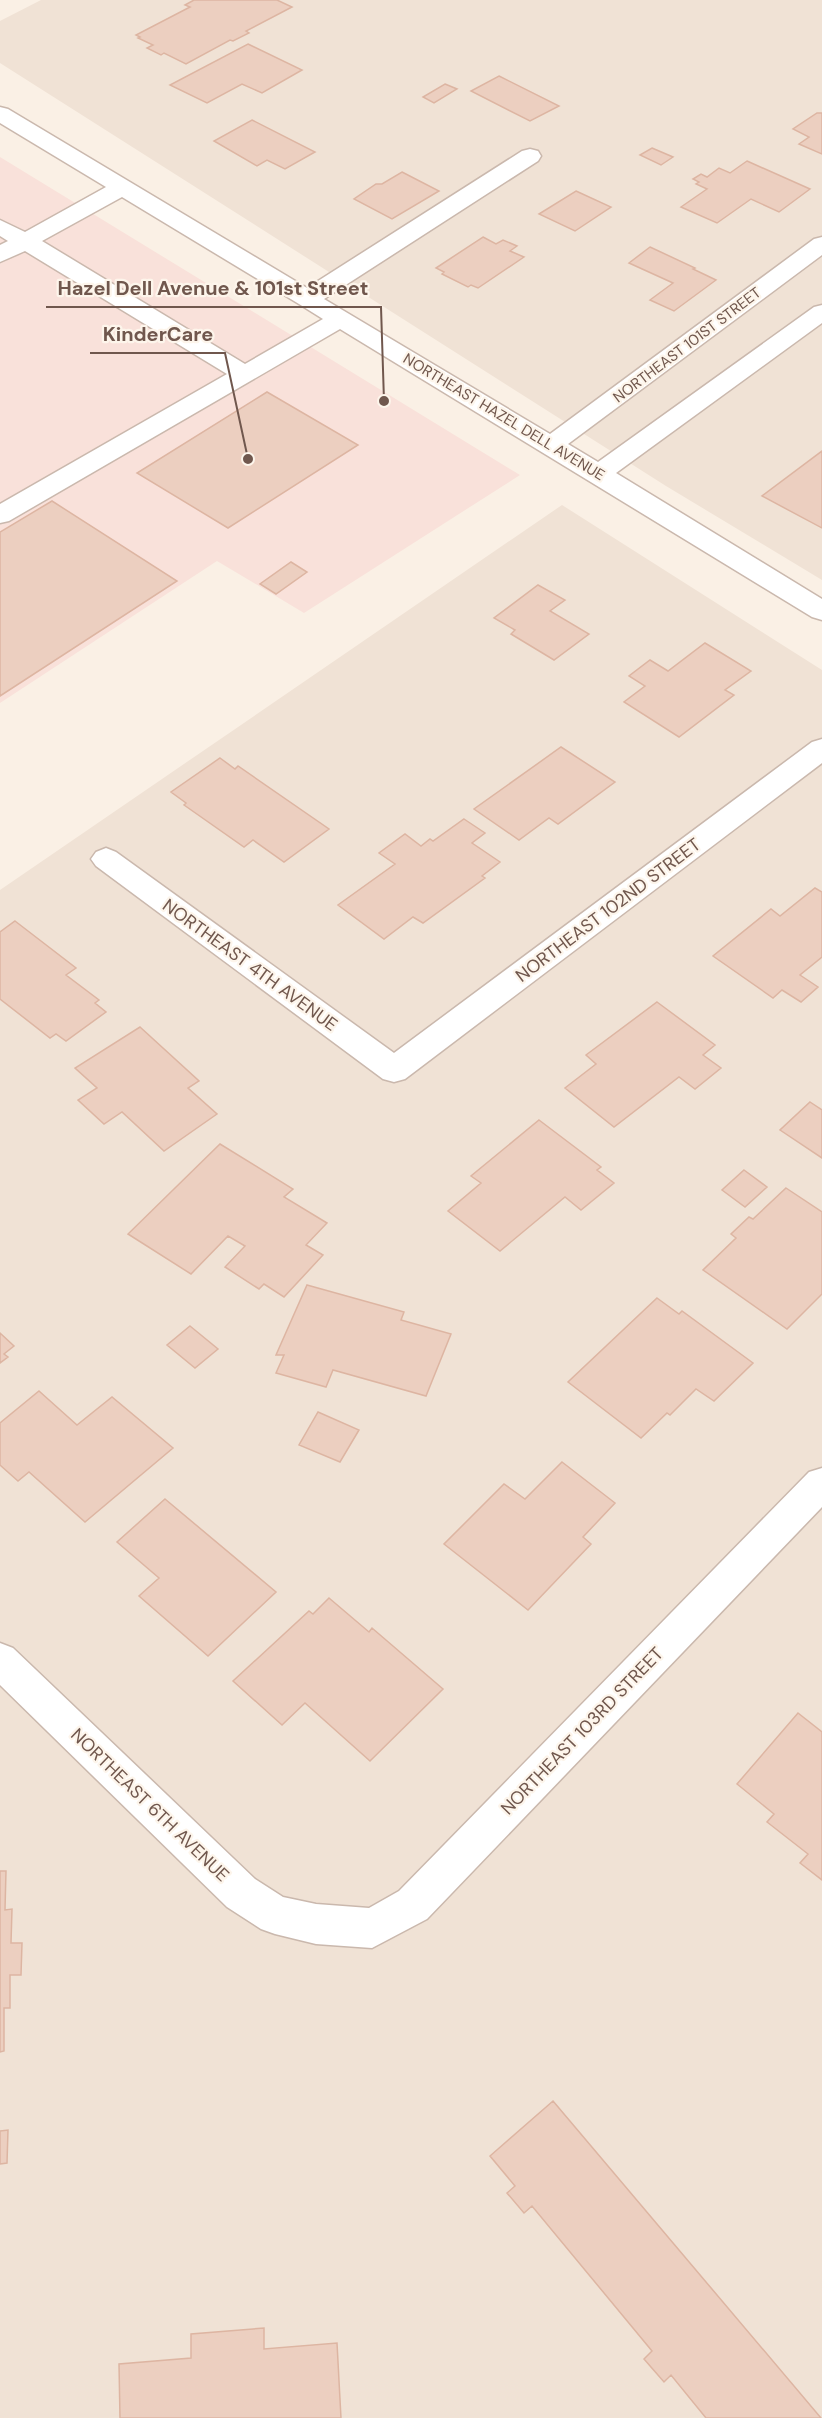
<svg xmlns="http://www.w3.org/2000/svg" width="822" height="2418" font-family="'DM Sans',sans-serif">
  <style>
    .residential { fill: #f0e2d5 }
    .commercial { fill: #f9e1da }
    .building { fill: #eccfc0; stroke: #ddb5a2; stroke-width: 1.5 }
    .lines { fill: none; stroke-linecap: round; stroke-linejoin: round }
    .minor-casing { stroke: #cab8ad; stroke-width: 3 }
    .minor { fill: #fff; fill-rule: evenodd }
    .labels { text-anchor: middle; stroke-width: 4.5; stroke-linejoin: round; paint-order: stroke }
    .far-street-label { font-size: 15px; fill: #70574d; stroke: #fdf5eb }
    .street-label { font-size: 18px; fill: #70574d; stroke: #fdf5eb }
    .leader { fill: none; stroke: #70574d; stroke-width: 2 }
    .callout-dot { fill: #70574d; stroke: #fdf5eb; stroke-width: 2 }
    .callout-label { font-size: 20px; text-anchor: middle; font-weight: bold; fill: #70574d; stroke: #fdf5eb; stroke-width: 4.5; stroke-linejoin: round; paint-order: stroke }
  </style>
  <rect width="100%" height="100%" fill="#faf0e5"/>
  <path class="residential" d="M41,0H822V580L666,486L0,63V21Z
    M562,505L822,670V2418H0V890Z"/>
  <path class="commercial" d="M0,157L520,475L304,613L217,561L0,703Z"/>
  <path class="building" d="M194,0H277L292,7L246,31L249,33L233,41L230,40L186,64L164,53L161,55L147,48L153,45L138,38L140,37L136,35L190,7L185,5Z
    M248,44L302,70L262,93L242,84L207,103L170,85Z
    M499,76L559,106L530,121L471,91Z
    M445,84L457,89L434,103L423,97Z
    M817,113H822V154L799,144L809,137L793,129Z
    M252,120L315,152L285,169L267,160L257,166L214,141Z
    M652,148L673,157L661,165L640,155Z
    M747,161L810,189L779,212L751,199L717,223L681,207L707,189L696,184L699,182L693,179L701,174L707,177L719,168L730,173Z
    M402,172L439,191L392,219L354,199L376,184H382Z
    M576,191L611,207L575,231L539,214Z
    M483,237L496,244L503,240L517,246L510,251L524,257L478,288L471,285L468,287L442,274L444,272L436,268Z
    M650,247L695,268L693,269L716,280L674,311L650,300L673,283L629,263Z
    M267,392L358,445L228,528L137,473Z
    M822,451V528L762,496Z
    M52,501L177,581L0,696V532Z
    M291,562L307,572L276,594L260,584Z
    M538,585L565,600L550,611L589,634L554,660L511,634L515,630L494,618Z
    M705,643L751,671L725,690L734,695L679,737L624,702L645,686L629,676L650,660L668,671Z
    M561,747L615,782L558,824L549,818L519,840L474,809Z
    M220,758L235,769L238,766L329,829L284,862L253,840L244,847L184,805L186,803L171,792Z
    M464,819L485,833L472,843L500,862L482,876L485,878L423,923L413,917L384,939L338,905L395,864L379,853L405,834L421,846L430,839L433,841Z
    M815,888L822,892V957L800,975L818,987L801,1002L782,990L773,998L713,956L771,909L780,916Z
    M15,921L76,968L66,975L99,1000L95,1003L106,1012L66,1041L56,1034L50,1038L0,999V932Z
    M657,1002L715,1045L703,1055L721,1068L695,1089L679,1077L614,1127L565,1088L596,1064L586,1055Z
    M140,1027L199,1081L188,1088L217,1114L164,1151L122,1112L104,1124L78,1100L97,1088L75,1068Z
    M810,1102L822,1110V1158L780,1130Z
    M539,1120L601,1167L597,1170L614,1183L581,1210L565,1197L500,1251L448,1211L481,1183L471,1176Z
    M220,1144L293,1189L284,1197L327,1223L306,1245L323,1255L284,1297L264,1284L259,1289L225,1267L245,1246L228,1236L191,1274L128,1234Z
    M744,1170L767,1187L745,1207L722,1190Z
    M786,1188L822,1212V1294L787,1329L703,1270L736,1238L731,1234L749,1217L753,1219Z
    M307,1285L404,1312L401,1320L451,1334L426,1396L333,1370L326,1387L276,1373L284,1355H276Z
    M657,1298L679,1314L682,1311L753,1363L714,1401L696,1389L670,1415L667,1413L641,1438L568,1382Z
    M190,1326L218,1349L195,1368L167,1345Z
    M0,1333L14,1346L4,1354L8,1357L0,1363Z
    M39,1391L77,1425L112,1397L173,1448L85,1522L29,1472L18,1481L0,1465V1423Z
    M318,1412L359,1430L340,1462L299,1445Z
    M562,1462L615,1503L583,1537L591,1544L528,1610L444,1544L504,1484L525,1499Z
    M165,1499L276,1592L208,1656L139,1596L159,1578L117,1542Z
    M329,1598L369,1632L372,1628L443,1689L370,1761L305,1703L282,1725L233,1681L309,1611L313,1614Z
    M798,1713L822,1732V1880L800,1863L808,1854L767,1822L774,1814L737,1784Z
    M0,1871H6L5,1910L12,1909L11,1943H22L21,1975H10V2008H4V2051L0,2052Z
    M553,2101L821,2418H706L671,2375L664,2382L644,2359L652,2351L532,2206L524,2213L507,2193L515,2186L490,2156Z
    M8,2130L7,2163L0,2164V2131Z
    M264,2328V2349L337,2343L341,2418H120L119,2364L191,2358V2334Z"/>
  <g class="lines">
    <defs>
      <path id="minor" d="M0,107L8,109L307,288L522,151L530,149L538,151L541,156L538,161L324,299L550,434L814,239L822,237V255L568,444L598,462L814,307L822,305V323L616,473L822,599V620L812,617L340,329L9,521L0,523V504L227,374L25,251L0,262V245L8,241L0,236V220L25,232L106,187L0,123ZM122,197L299,304L323,319L245,364L42,241Z
        M822,739V763L405,1079L394,1082L383,1079L96,866L91,859L96,852L106,848L116,852L394,1053L812,742Z
        M822,1468V1507L427,1919L372,1948L316,1944L275,1934L261,1929L227,1907L0,1685V1643L13,1648L255,1879L283,1897L316,1904L369,1908L399,1891L809,1472Z"/>
    </defs>
    <use href="#minor" class="minor-casing"/>
    <use href="#minor" class="minor"/>
  </g>
  <g class="labels">
    <g class="far-street-label">
      <text transform="translate(687 345) rotate(-37)" y="5">NORTHEAST 101ST STREET</text>
      <text transform="translate(504 417) rotate(31)" y="5">NORTHEAST HAZEL DELL AVENUE</text>
    </g>
    <g class="street-label">
      <text transform="translate(608 910) rotate(-37)" y="6">NORTHEAST 102ND STREET</text>
      <text transform="translate(250 965) rotate(36)" y="6">NORTHEAST 4TH AVENUE</text>
      <text transform="translate(582 1731) rotate(-46)" y="6">NORTHEAST 103RD STREET</text>
      <text transform="translate(150 1805) rotate(44)" y="6">NORTHEAST 6TH AVENUE</text>
    </g>
  </g>
  <path class="leader" d="M384 401L381 307H46M248 459L225 353H90"/>
  <g class="callout-dot">
    <circle cx="384" cy="401" r="6"/>
    <circle cx="248" cy="459" r="6"/>
  </g>
  <g class="callout-label">
    <text x="213" y="295">Hazel Dell Avenue &amp; 101st Street</text>
    <text x="158" y="341">KinderCare</text>
  </g>
</svg>
